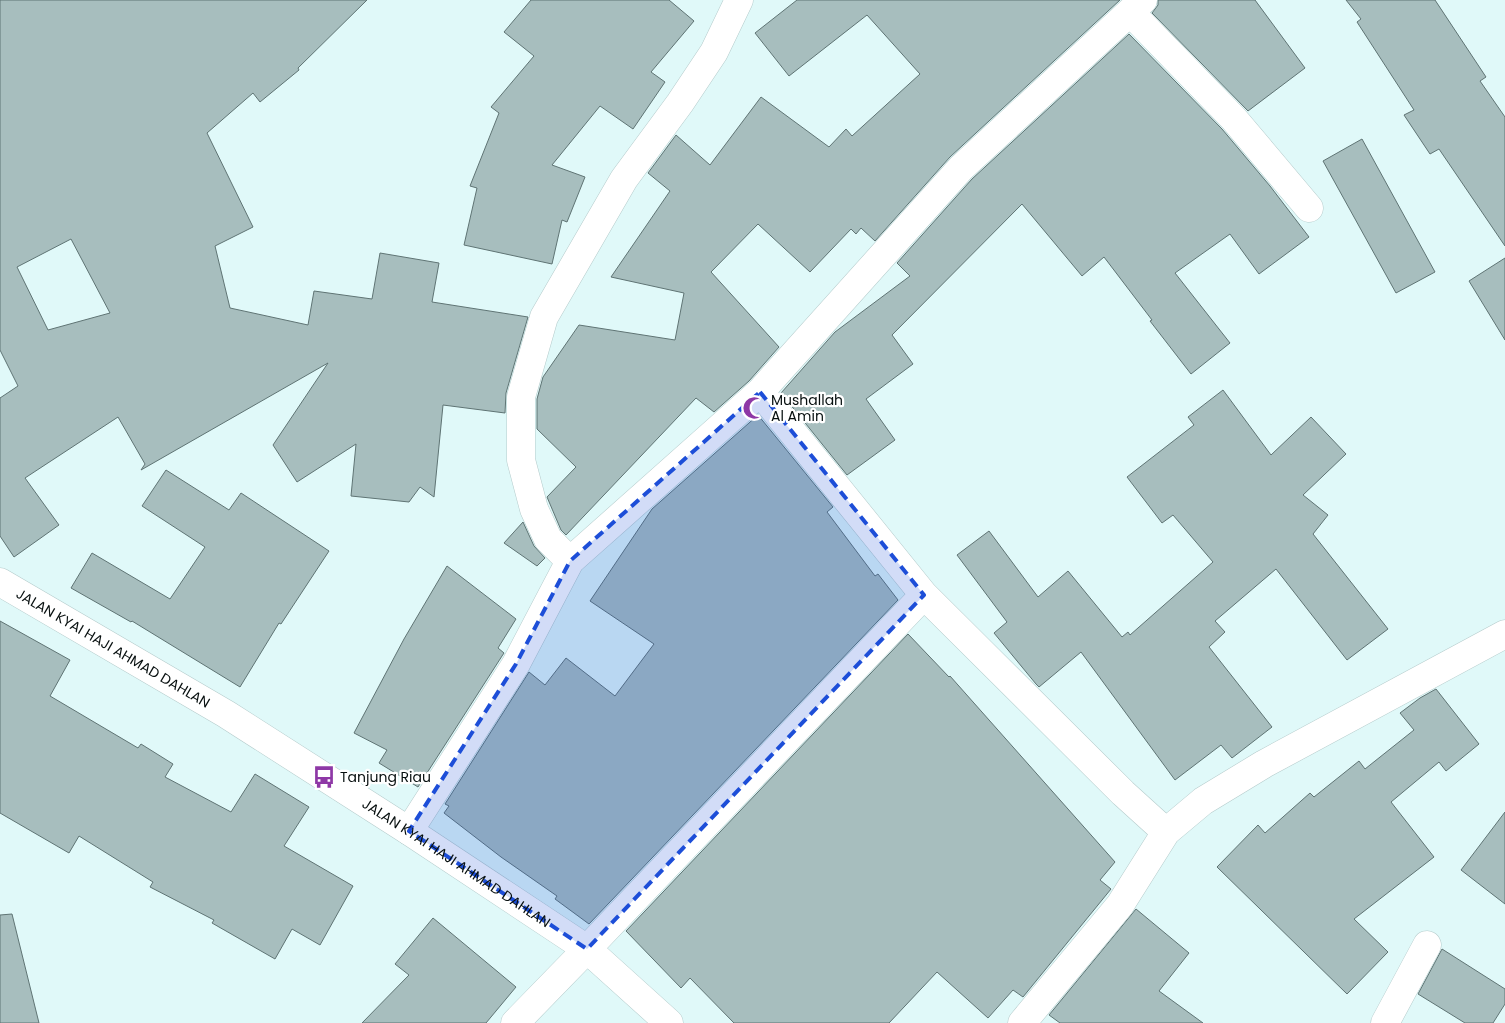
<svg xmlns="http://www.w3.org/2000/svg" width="1505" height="1023" font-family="Poppins,sans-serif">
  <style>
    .building { fill: #a7bebe; stroke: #5f7474; fill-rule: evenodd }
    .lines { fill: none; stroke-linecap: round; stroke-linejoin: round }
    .street-casing { stroke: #b4cbcb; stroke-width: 29 }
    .secondary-casing { stroke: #b4cbcb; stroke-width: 29 }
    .street { stroke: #fff; stroke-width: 28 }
    .secondary { stroke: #fff; stroke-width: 28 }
    .marked { fill: #1d4ed8; fill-opacity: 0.2; stroke: #1d4ed8; stroke-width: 4; stroke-dasharray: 10 6; stroke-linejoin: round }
    .labels { text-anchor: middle; stroke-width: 4.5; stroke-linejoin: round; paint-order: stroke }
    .poi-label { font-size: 14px; fill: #070f0f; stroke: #fff; text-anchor: start }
    .street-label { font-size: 14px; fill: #070f0f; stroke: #fff }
  </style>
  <rect width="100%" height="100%" fill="#e0f9f9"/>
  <path class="building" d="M0,0H367L298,68L299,70L260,102L253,93L207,133L253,227L215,246L230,308L308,325L314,291L372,299L380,253L439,263L432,302L528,317L506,393L505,413L443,405L434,497L420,487L409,502L351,496L356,444L297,482L273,445L328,363L141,470L145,464L118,417L25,478L59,525L14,557L0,536V398L18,386L0,350ZM71,239L110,313L48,330L17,267Z
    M531,0H669L694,21L651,72L665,82L633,129L600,106L552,165L585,177L567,222L562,220L552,264L464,245L477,188L470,186L499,113L491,107L534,56L504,32Z
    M797,0H1120L950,157L875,241L861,228L856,234L851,229L810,272L758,224L711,272L779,347L749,381L714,412L696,398L566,535L561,530L547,497L576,467L537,429V399L543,377L579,325L675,340L684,293L611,277L670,191L648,173L676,135L710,165L761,97L829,147L846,129L852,136L920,74L867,15L789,76L755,33Z
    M1158,0H1255L1305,68L1248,111L1152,13L1158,5Z
    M1346,0H1435L1486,77L1480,81L1505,117V246L1439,149L1430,154L1404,115L1414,110L1357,22L1361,19Z
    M1129,34L1222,129L1270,186L1309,237L1259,274L1230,234L1175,273L1230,343L1191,374L1150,321L1152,320L1104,257L1082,276L1022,204L892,335L913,364L866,399L895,440L847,475L781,393L835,332L910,276L897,263L972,179Z
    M1362,139L1435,272L1396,293L1323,161Z
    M1505,258V340L1469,281Z
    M1223,390L1271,455L1311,417L1346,454L1303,495L1328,515L1313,534L1388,629L1347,660L1276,569L1215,621L1225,632L1209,647L1272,727L1232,758L1221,745L1175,780L1081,652L1039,687L1036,684L994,633L1007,622L957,555L989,531L1038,597L1068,571L1122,637L1128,632L1130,635L1213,562L1173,515L1162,523L1127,477L1194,425L1188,417Z
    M758,415L833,507L827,512L875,576L878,574L898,600L589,924L555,899L557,896L501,857L444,813L449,806L445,804L529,672L545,685L566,658L615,696L654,644L590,601L652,509Z
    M166,470L229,510L241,493L329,551L281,624L279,623L240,687L132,621L131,622L71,588L92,553L170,599L205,547L142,506Z
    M523,522L534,546L545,558L537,566L504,543Z
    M447,566L516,619L498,648L504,653L502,656L418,787L379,763L387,750L354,733L404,639Z
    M0,621L70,660L50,696L138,748L141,744L173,764L165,777L231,812L255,774L309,807L284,846L353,886L320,945L292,929L275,959L212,923L214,920L150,887L153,882L79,836L69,853L0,813Z
    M908,634L949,677L950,676L1115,862L1100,880L1111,889L1023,997L1013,990L988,1018L937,972L889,1023H734L690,978L681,988L626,931Z
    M1436,689L1479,744L1446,771L1439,762L1391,802L1434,857L1354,919L1388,952L1347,994L1217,867L1258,825L1265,833L1310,793L1314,797L1359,761L1365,769L1414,730L1400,713L1420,698Z
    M1505,812V904L1461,870Z
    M1136,909L1189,953L1159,991L1203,1023H1060L1049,1015Z
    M12,914L39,1023H0V915Z
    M433,918L516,987L486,1023H362L409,975L395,964Z
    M1442,949L1505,989V1004L1493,1023H1465L1418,994Z"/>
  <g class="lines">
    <defs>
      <path id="street" d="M1131,13L1234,119L1309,208
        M760,392L961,168L1143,0
        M570,561L548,539L534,509L521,460V397L544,317L624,179L680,103L714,52L739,0
        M409,831L516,664L570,561L760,392L924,595L1123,793L1166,832
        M515,1023L587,949L924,595
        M1022,1023L1120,905L1166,832L1203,801L1264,764L1505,634
        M1385,1023L1427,945"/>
      <g id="secondary">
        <path id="s1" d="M0,582L226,714L409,831L587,949L669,1023"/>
      </g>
    </defs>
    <use href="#street" class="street-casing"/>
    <use href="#secondary" class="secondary-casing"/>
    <use href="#street" class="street"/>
    <use href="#secondary" class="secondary"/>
  </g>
  <path class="marked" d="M760,392L924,595L587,949L409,831L516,664L570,561Z"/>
  <defs>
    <symbol id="mosque-bare" viewBox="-9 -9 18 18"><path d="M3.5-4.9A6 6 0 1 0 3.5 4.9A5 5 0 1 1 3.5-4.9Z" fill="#8e38a6" stroke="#fff" stroke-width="2.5" paint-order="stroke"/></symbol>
    <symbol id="bus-bare" viewBox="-9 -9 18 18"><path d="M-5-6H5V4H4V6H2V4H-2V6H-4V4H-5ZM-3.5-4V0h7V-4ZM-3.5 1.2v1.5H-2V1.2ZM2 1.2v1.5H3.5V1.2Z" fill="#8e38a6" stroke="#fff" stroke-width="2.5" paint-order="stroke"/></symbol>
  </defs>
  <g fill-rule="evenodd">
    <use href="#mosque-bare" x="738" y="392" width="32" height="32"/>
    <use href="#bus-bare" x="308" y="761" width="32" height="32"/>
  </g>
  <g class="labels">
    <g class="poi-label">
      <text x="771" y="405">Mushallah<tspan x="771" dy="16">Al Amin</tspan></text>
      <text x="340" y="782">Tanjung Riau</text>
    </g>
    <g class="street-label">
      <text dy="5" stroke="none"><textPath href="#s1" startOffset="131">JALAN KYAI HAJI AHMAD DAHLAN</textPath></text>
      <text dy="5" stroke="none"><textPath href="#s1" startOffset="536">JALAN KYAI HAJI AHMAD DAHLAN</textPath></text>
    </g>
  </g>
</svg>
